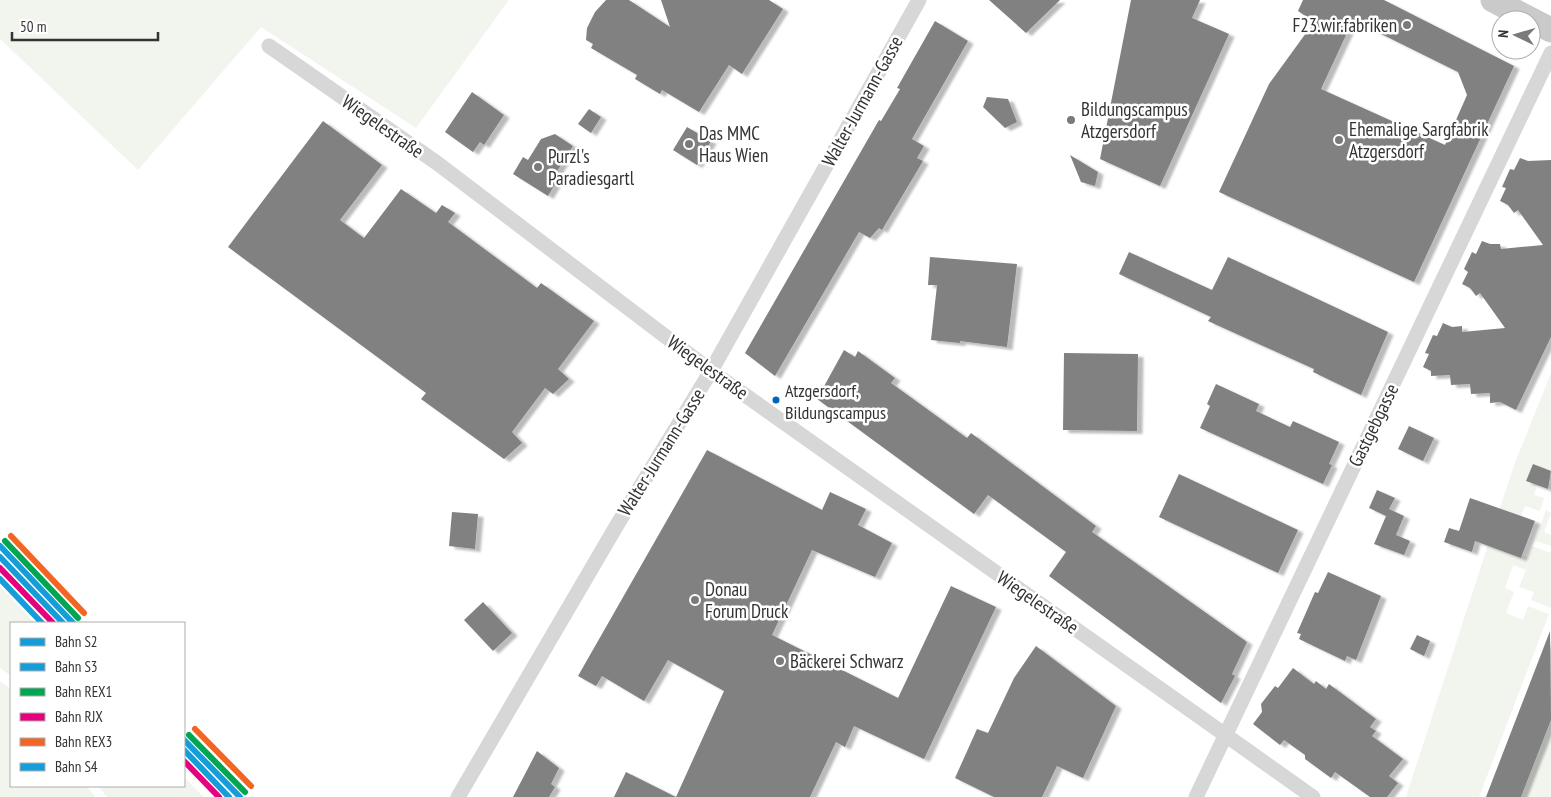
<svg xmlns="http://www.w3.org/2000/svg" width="1551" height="797" font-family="'PT Sans Narrow',sans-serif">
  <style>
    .green { fill: #f1f5ed }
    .building { fill: #818181; fill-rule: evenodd; filter: url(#shadow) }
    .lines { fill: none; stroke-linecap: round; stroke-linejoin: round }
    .street { stroke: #d7d7d7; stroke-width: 15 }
    .primary { stroke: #cacaca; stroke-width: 25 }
    .rail-1-casing { stroke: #fff; stroke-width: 10 }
    .rail-2-casing { stroke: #fff; stroke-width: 10 }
    .rail-3-casing { stroke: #fff; stroke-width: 10 }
    .rail-4-casing { stroke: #fff; stroke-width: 10 }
    .rail-5-casing { stroke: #fff; stroke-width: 10 }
    .rail-6-casing { stroke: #fff; stroke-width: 10 }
    .rail-1 { stroke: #159dd9; stroke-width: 6 }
    .rail-2 { stroke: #159dd9; stroke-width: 6 }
    .rail-3 { stroke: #00a651; stroke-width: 6 }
    .rail-4 { stroke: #e5007d; stroke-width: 6 }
    .rail-5 { stroke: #f26522; stroke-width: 6 }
    .rail-6 { stroke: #159dd9; stroke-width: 6 }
    .poi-dot { fill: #7a7a7a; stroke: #fff; stroke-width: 2 }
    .bus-dot { fill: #0065bd; stroke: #fff; stroke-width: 2 }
    .labels { text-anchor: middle; stroke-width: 5; stroke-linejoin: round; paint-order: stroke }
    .bus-label { font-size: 18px; fill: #333; stroke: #fff; text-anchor: start }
    .poi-label { font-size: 19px; fill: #333; stroke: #fff; text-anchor: start }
    .street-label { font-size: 19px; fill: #333; stroke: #fff }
  </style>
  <defs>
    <filter id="shadow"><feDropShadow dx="5.5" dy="3" stdDeviation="1" flood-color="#0004"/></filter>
  </defs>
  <rect width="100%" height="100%" fill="#fff"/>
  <path class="green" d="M0,0H509L416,128L261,27L138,170L0,39Z
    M1551,373V471L1533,464L1526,481L1537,485L1534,495L1544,498L1540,511L1525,506L1521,516L1514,514L1522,556L1527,557L1532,546L1551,553V608L1531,600L1534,592L1519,587L1526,570L1513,565L1505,588L1514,592L1506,613L1523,620L1528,606L1549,614L1479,797H1406L1514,465Z
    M1546,510L1551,513L1544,532L1551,535V546L1535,541Z
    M0,584L37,623H11V676L0,668Z
    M0,681L11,689V786H87L95,797H0Z
    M1551,720V797H1521Z
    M184,777L204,797H107L98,786H184Z"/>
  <path class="building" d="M606,0H629L670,27L661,0H769L783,9L742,74L729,65L699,112L662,90L660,94L635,79L637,75L591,48L593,44L586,40L587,28L595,12Z
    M989,0H1060L1026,33Z
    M1131,0H1200L1192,18L1229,34L1160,186L1100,159Z
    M1303,0H1384L1514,66L1414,282L1219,192L1269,84L1314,22L1298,11ZM1353,20L1458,72L1467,95L1445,145L1321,89Z
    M935,21L968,41L912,139L924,146L917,158L923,161L882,230L879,228L870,238L859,232L775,376L745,353L879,120L881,121L900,89L897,88Z
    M472,92L504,115L484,145L480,142L473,152L445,132Z
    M987,97L1008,99L1017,122L1005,128L983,107Z
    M589,109L601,117L591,133L578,124Z
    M323,121L382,165L340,220L364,238L401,189L436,213L442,205L455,213L448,222L537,288L541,283L594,321L558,369L569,379L553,394L545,388L512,432L522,443L504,459L421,399L426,393L228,247Z
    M687,127L711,141L697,165L673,150Z
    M555,134L573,146L554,176L558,179L548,196L513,174L523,157L528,160L541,139Z
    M1070,155L1098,172L1095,186L1081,182Z
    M1520,158L1528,161L1551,160V337L1516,410L1500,402L1490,403V393L1471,394L1470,384L1451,385L1450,375L1431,376V371L1423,367L1429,354L1425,353L1433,335L1437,336L1443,323L1452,327L1462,326V332L1505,328L1480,293L1476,296L1470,288L1462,284L1468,272L1464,269L1472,252L1476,254L1482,241L1490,244H1500L1501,249L1543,245L1518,210L1514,213L1508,205L1500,201L1506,188L1502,187L1510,169L1514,170Z
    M1129,252L1212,290L1228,257L1388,332L1361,395L1313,372L1314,369L1208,321L1211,317L1119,274Z
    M930,257L1017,264L1007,347L960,341V343L931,340L937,285H928Z
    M844,350L855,357L858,351L895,378L891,383L967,438L971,433L1096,526L1092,532L1247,642L1232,674L1235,676L1221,703L1049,576L1066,552L988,495L974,514L817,399Z
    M1064,353L1138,354L1137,431L1063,430Z
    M1216,384L1259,404L1256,411L1290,427L1293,421L1339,442L1329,464L1332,465L1323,484L1200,428L1210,406L1207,404Z
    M1409,426L1434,438L1423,461L1398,449Z
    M707,450L822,510L830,492L866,509L858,525L892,543L875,577L812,550L772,635L898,698L951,586L996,607L924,759L854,726L845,747L836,742L810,797H614L626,772L676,797L724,691L668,660L644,701L602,676L596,686L578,676Z
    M1533,464L1551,471L1548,489L1526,481Z
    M1179,474L1298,530L1278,573L1159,517Z
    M1377,490L1395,498L1389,509L1404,516L1396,535L1410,541L1404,555L1374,544L1386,516L1369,508Z
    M1470,498L1535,521L1521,558L1475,541L1472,552L1444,542L1449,528L1459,531Z
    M452,512L478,514L475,549L449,546Z
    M1328,572L1381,596L1356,660L1347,656L1345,661L1299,639L1301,634L1297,633L1315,592L1318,593Z
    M483,602L512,633L493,651L464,620Z
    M1550,631L1551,720L1521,797H1486Z
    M1417,635L1430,641L1424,656L1410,649Z
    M1036,646L1116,706L1083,778L1057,766L1042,797H994L955,778L977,729L988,733L1014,678Z
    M1293,668L1314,684L1316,681L1326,689L1329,684L1376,719L1370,727L1376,731L1372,736L1403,759L1389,776L1398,783L1387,797H1370L1335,772L1331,778L1305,759V755L1284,740L1280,745L1253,724L1262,712L1261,704L1275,686L1278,688Z
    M537,751L559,768L551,784L555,787L549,797H513Z"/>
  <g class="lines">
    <path class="street" d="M269,46L437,163L711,371L1313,797
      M458,797L617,525L711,371L919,0
      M1196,797L1551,53"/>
    <path class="primary" d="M1493,0L1551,30"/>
    <defs>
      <path id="rail-1" d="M0,546L73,623
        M184,740L240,797"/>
      <path id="rail-2" d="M0,557L63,623
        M184,750L229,797"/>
      <path id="rail-3" d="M5,541L78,618
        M189,735L245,792"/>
      <path id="rail-4" d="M0,568L53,623
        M184,761L219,797"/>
      <path id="rail-5" d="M11,536L84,613
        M195,729L251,786"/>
      <path id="rail-6" d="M0,579L42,623"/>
    </defs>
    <use href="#rail-1" class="rail-1-casing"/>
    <use href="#rail-2" class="rail-2-casing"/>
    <use href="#rail-3" class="rail-3-casing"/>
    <use href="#rail-4" class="rail-4-casing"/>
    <use href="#rail-5" class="rail-5-casing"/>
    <use href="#rail-6" class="rail-6-casing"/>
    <use href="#rail-1" class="rail-1"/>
    <use href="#rail-2" class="rail-2"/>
    <use href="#rail-3" class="rail-3"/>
    <use href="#rail-4" class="rail-4"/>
    <use href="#rail-5" class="rail-5"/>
    <use href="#rail-6" class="rail-6"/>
  </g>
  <g class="poi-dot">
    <circle cx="1407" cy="25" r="5"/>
    <circle cx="1071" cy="120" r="5"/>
    <circle cx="1339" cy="140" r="5"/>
    <circle cx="689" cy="144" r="5"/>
    <circle cx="538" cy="167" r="5"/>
    <circle cx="695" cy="600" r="5"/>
    <circle cx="780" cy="661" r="5"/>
  </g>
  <circle class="bus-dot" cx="776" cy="400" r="4.5"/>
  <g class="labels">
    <g class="bus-label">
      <text x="785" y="397">Atzgersdorf,<tspan x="785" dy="22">Bildungscampus</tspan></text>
    </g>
    <g class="poi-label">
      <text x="1397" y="32" text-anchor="end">F23.wir.fabriken</text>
      <text x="1081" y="116">Bildungscampus<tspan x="1081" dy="22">Atzgersdorf</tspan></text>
      <text x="1349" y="136">Ehemalige Sargfabrik<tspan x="1349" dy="22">Atzgersdorf</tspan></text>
      <text x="699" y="140">Das MMC<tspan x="699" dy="22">Haus Wien</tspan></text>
      <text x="548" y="163">Purzl's<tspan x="548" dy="22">Paradiesgartl</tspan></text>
      <text x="705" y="596">Donau<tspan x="705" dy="22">Forum Druck</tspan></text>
      <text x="790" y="668">Bäckerei Schwarz</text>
    </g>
    <g class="street-label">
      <text transform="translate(862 101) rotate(-61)" y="7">Walter-Jurmann-Gasse</text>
      <text transform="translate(383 126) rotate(35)" y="7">Wiegelestraße</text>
      <text transform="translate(708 367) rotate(36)" y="7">Wiegelestraße</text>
      <text transform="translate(1373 425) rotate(-64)" y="7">Gastgebgasse</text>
      <text transform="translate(661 452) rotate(-58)" y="7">Walter-Jurmann-Gasse</text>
      <text transform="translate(1038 602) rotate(35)" y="7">Wiegelestraße</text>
    </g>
  </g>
  <rect x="10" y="622" width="175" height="165" fill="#ffffff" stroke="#adadad"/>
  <rect x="20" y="638" width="25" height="8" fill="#159dd9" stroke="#adadad"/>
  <text x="55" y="647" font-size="15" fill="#333333">Bahn S2</text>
  <rect x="20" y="663" width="25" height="8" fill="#159dd9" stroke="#adadad"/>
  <text x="55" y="672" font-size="15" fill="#333333">Bahn S3</text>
  <rect x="20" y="688" width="25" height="8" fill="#00a651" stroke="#adadad"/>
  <text x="55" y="697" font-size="15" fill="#333333">Bahn REX1</text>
  <rect x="20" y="713" width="25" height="8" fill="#e5007d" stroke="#adadad"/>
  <text x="55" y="722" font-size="15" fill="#333333">Bahn RJX</text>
  <rect x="20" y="738" width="25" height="8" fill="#f26522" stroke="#adadad"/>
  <text x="55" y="747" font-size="15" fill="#333333">Bahn REX3</text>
  <rect x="20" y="763" width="25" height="8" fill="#159dd9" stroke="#adadad"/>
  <text x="55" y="772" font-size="15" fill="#333333">Bahn S4</text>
  <g transform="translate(1516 35) rotate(275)"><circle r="24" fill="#ffffff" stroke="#adadad"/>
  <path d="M0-4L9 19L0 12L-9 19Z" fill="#7a7a7a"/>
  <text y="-8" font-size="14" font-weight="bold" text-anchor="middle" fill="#333333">N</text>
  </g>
  <path d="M12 32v8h146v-8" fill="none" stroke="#333333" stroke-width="2.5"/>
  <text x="20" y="32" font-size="15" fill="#333333" stroke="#ffffff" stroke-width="4" paint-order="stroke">50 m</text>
</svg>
